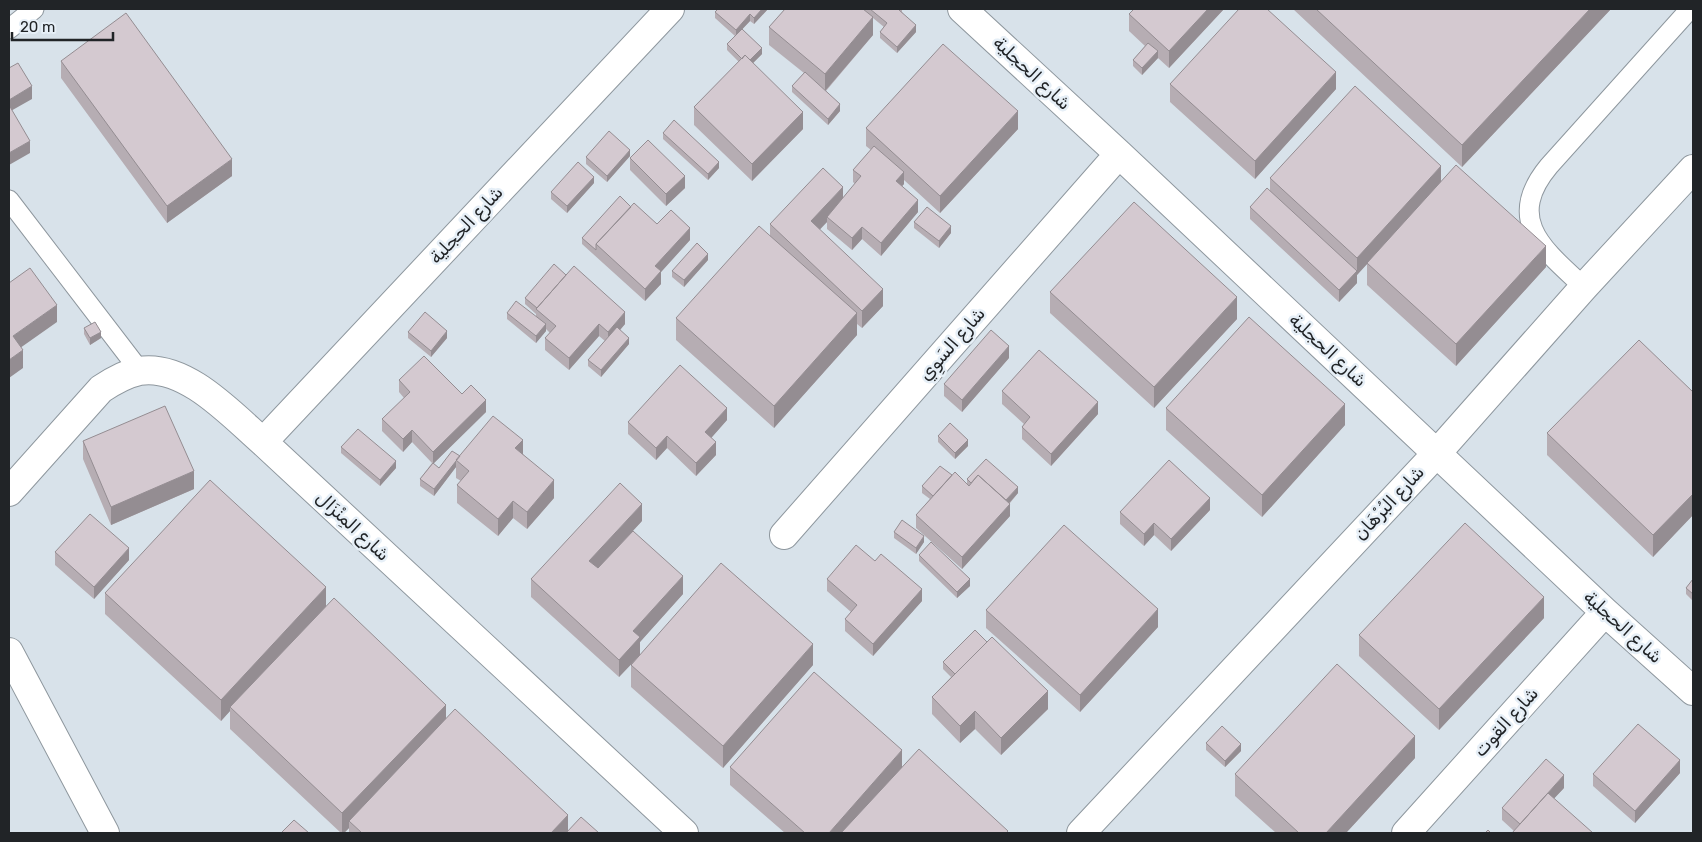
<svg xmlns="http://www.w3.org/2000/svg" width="1702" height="842" font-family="Rubik,'Noto Sans Arabic',sans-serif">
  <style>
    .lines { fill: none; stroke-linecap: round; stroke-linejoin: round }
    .lane-casing { stroke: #8e979e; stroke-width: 21 }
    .street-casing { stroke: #8e979e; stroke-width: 30 }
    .lane { stroke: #fff; stroke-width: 19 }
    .street { stroke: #fff; stroke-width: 28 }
    .wall { fill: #b6adb3 }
    .shaded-wall { fill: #948d92 }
    .building { fill: #d4c9d0; stroke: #948d92 }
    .labels { text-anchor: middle; stroke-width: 5; stroke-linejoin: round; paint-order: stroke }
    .street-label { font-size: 18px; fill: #212427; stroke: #e6eff7 }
  </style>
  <rect width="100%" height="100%" fill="#d8e2ea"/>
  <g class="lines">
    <defs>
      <path id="lane" d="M9,29L34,9
        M9,200L140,371
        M1584,287C1544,250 1504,220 1549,166L1690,9"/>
      <path id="street" d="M962,9L1119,154L1605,612L1693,691
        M263,442L670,9
        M9,492L101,389C113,381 125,374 139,371C185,363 231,414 263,442L684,833
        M784,535L1119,154
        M9,652L105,833
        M1081,833L1437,453L1584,287L1693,169
        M1406,833L1605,612"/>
    </defs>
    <use href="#lane" class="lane-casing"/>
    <use href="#street" class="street-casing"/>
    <use href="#lane" class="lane"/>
    <use href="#street" class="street"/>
  </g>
  <path class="wall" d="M768,9L754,24L750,21L742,29L762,54L753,63L803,129L752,181L694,125V107L739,62L727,50V44L735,36L715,18V12Z
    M785,9H902V12L916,32L897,53L880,38V32L884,27L873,18V35L826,91L840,111L828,125L792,92V86L804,73L769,45V27Z
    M1224,9L1169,68L1158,58L1142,75L1133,66V60L1145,46L1129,31V14Z
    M1293,9H1611L1462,167Z
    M61,61L232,176L167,223L61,78Z
    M1170,84L1336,89L1255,179L1170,102Z
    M866,128L1018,129L940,213L904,180V184L902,186L918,212L881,256L862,239L852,250L827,229V222L819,229L883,306L862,328L857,324V335L774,428L676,340V318L770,236V224L843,198L855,184L853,182V170L871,150L866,146Z
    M663,133L719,168L708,180L663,139Z
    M630,156L607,182L586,164V157Z
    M630,158L685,188L666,206L630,170Z
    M1270,178L1441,182L1546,267L1456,366L1367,285V264L1357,275V283L1339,302L1250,219V207L1270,191Z
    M594,183L567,213L551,199V192Z
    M631,207L657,224L690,240L661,272V284L645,301L582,244V238Z
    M914,222L951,233L939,248L914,228Z
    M708,260L684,287L672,277V271Z
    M1050,292L1237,319L1154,408L1050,313Z
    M525,298L625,324L620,330L629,344L601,377L588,366V360L605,341L599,336L569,370L545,350V338L550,333L546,329V331L536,343L507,319V313L536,317V314L525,304Z
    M84,328L101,338L90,345L84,334Z
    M408,332L447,338L431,357L408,338Z
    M1009,358L962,412L944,396V384Z
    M399,380L462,394L486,412L433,464L439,468L460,456L523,454L554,498L527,529L513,518L498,536L457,503V485L461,481L456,478V467L434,496L420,486V479L432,463L412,442L403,452L382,431V419L404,398L399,392Z
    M1002,391L1098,414L1051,466L1022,439V427L1024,424L1002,404Z
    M1693,392V515L1653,557L1547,455V433Z
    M1166,408L1345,425L1262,517L1166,430Z
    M727,420L711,438L716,455L696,476L667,448L656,460L628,434V422Z
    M938,436L968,446L955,459L938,442Z
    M83,441L194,489L111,525L83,459Z
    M341,447L396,468L380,486L341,453Z
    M952,475L967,484V479L1018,493L1010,503V516L962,569L916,528V515L930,499L922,493V486Z
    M1210,510L1171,551L1154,535L1144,546L1120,524V512Z
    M642,521L630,534L683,594L640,642V655L813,665L723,768L631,687V665L639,656L619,677L531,597V579Z
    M894,532L924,542L916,554L894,538Z
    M55,552L129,560L94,599L55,565Z
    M919,555L970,586L957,598L919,561Z
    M827,579L922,601L873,656L845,631V619L851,612L827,591Z
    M1693,579V601L1686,594V588Z
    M105,593L326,607L568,831L599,833H349V828L344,833H341L230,729V711L221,721L105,614Z
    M986,610L1158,627L1080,712L986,628Z
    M1544,618L1439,730L1359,656V635Z
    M943,662L1048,709L1001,755L975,729L960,743L932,714V697L951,677L943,669Z
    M1206,743L1241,751L1225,767L1206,750Z
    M1415,758L1346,833H1276L1235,796V774Z
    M730,767H902L1008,833H785L730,785Z
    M1680,773L1635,823L1593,786V774Z
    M1564,788L1554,798L1514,831L1502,820V808Z"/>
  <path class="shaded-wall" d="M762,9H768L754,24V18Z
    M1208,9H1224L1169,68V51Z
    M1590,9H1611L1462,167V145Z
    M750,14V21L736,36V30Z
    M873,17V35L825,91V74Z
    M916,25V32L897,53V47Z
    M762,48V54L747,69V63Z
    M1158,51V58L1142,75V68Z
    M1336,72V89L1255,179V161Z
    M32,86V99L9,112V100Z
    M840,104V111L828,125V119Z
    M1018,111V129L940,213V196Z
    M803,112V129L752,181V164Z
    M30,141V153L9,165V153Z
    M630,150V156L607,182V176Z
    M232,159V176L167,223V206Z
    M719,162V168L708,180V174Z
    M1441,166V183L1357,275V283L1339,302V290L1357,271V258Z
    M904,172V184L896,193V181Z
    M685,176V188L666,206V194Z
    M594,177V183L567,213V206Z
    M843,187V205L827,217V222L811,239V221Z
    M918,200V212L881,256V243Z
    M951,226V233L939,248V241Z
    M862,227V239L852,250V238Z
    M690,228V240L661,272V284L645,301V289L655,266Z
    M1546,246V267L1456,366V344Z
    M708,254V260L684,287V280Z
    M883,289V306L862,328V311Z
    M1237,297V319L1154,408V387Z
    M57,305V322L13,353V336Z
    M625,312V324L608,344V332Z
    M857,313V335L774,428V406Z
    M546,324V331L536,343V336Z
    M599,324V336L569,370V358Z
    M447,331V338L431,357V351Z
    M101,332V338L90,345V338Z
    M629,338V344L601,377V370Z
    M1009,346V358L962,412V400Z
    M23,350V368L9,378V360Z
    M486,400V412L433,464V452Z
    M1098,402V414L1051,466V454Z
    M1345,404V425L1262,517V495Z
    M727,408V420L705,445V432Z
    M412,430V442L403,452V439Z
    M667,436V448L656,460V448Z
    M523,440V457L515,448Z
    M968,440V446L955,459V453Z
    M716,442V455L696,476V463Z
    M456,460V467L434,496V489Z
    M396,461V468L380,486V480Z
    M194,471V489L111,525V507Z
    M554,480V498L527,529V512Z
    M1018,487V493L1003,510V504Z
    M1693,494V515L1653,557V535Z
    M1210,498V510L1171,551V539Z
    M513,501V518L498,536V519Z
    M642,504V521L589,578V561Z
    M1010,504V516L962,569V557Z
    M1154,523V535L1144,546V534Z
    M924,536V542L916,554V548Z
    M129,548V560L94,599V587Z
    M683,576V594L640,642V655L619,677V660L633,631Z
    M970,579V586L957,598V592Z
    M326,587V609L230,707V711L221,721V700Z
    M922,589V601L873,656V644Z
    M1544,597V618L1439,730V709Z
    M1158,609V627L1080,712V695Z
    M813,644V665L723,768V746Z
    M1048,691V709L1001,755V738Z
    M446,705V726L349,821V828L344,833H342V813Z
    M975,711V729L960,743V726Z
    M1415,736V758L1346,833H1326Z
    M1241,744V751L1225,767V761Z
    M902,750V768L844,833H829Z
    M1680,760V773L1635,823V811Z
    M1564,775V788L1522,833L1520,824Z
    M568,815V833H551Z"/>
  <path class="building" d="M718,9H762L754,18L750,14L736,30L715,12Z
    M785,9H863L873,17L825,74L769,27Z
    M870,9H899V10L916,25L897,47L880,32L887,23Z
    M1134,9H1208L1169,51L1129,14Z
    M1239,9H1267L1336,72L1255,161L1170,84Z
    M1316,9H1590L1462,145Z
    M126,13L232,159L167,206L61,61Z
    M742,29L762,48L750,60L745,55L742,59L727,44Z
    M1148,43L1158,51L1142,68L1133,60Z
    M943,44L1018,111L940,196L866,128Z
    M745,55L803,112L752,164L694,107Z
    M18,63L32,86L9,100V68Z
    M805,72L840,104L828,119L792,86Z
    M1355,86L1441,166L1357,258L1270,178Z
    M9,105L30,141L9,153Z
    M674,120L719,162L708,174L663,133Z
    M609,131L630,150L607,176L586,157Z
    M648,140L685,176L666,194L630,158Z
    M874,146L904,172L896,181L918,200L881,243L862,227L852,238L827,217L861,176L853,170Z
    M578,162L594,177L567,206L551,192Z
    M1456,165L1546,246L1456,344L1367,263Z
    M823,168L843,187L811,221L883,289L862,311L770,224Z
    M1267,188L1357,271L1339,290L1250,207Z
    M620,196L631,207L596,244V250L582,238Z
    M1134,202L1237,297L1154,387L1050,292Z
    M634,203L657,224L671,210L690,228L655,266L661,271L645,289L596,244Z
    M927,207L951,226L939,241L914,222Z
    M759,226L857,313L774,406L676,318Z
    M697,243L708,254L684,280L672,271Z
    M554,264L566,275L537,308L525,298Z
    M574,266L625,312L608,332L599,324L569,358L545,338L556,326L536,309Z
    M30,268L57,305L13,336L23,350L9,360V283Z
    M516,301L546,324L536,336L507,313Z
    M425,312L447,331L431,351L408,332Z
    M1249,317L1345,404L1262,495L1166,408Z
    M95,322L101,332L90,338L84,328Z
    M617,327L629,338L601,370L588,360Z
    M991,330L1009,346L962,400L944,384Z
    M1639,340L1693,392V494L1653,535L1547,433Z
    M1039,350L1098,402L1051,454L1022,427L1030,417L1002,391Z
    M424,356L462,394L471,385L486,400L433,452L412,430L403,439L382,419L410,392L399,380Z
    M680,365L727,408L705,432L716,442L696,463L667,436L656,448L628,422Z
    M165,406L194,471L111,507L83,441Z
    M493,416L523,440L515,448L554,480L527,512L513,501L498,519L457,485L469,471L456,460Z
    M950,423L968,440L955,453L938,436Z
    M358,429L396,461L380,480L341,447Z
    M452,451L460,456L434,489L420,479L433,463L439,468Z
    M986,459L1018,487L1006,500L978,475L971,483L967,479Z
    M1169,460L1210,498L1171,539L1154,523L1144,534L1120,512Z
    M940,466L952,475L933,496L922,486Z
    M955,472L969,486L978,475L1010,504L962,557L916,515Z
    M210,480L326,587L221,700L105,593Z
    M620,483L642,504L589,561L598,568L633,531L683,576L633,631L640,637L619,660L531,579Z
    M90,514L129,548L94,587L55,552Z
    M902,520L924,536L916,548L894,532Z
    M1465,523L1544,597L1439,709L1359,635Z
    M1064,525L1158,609L1080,695L986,610Z
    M931,542L970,579L957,592L919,555Z
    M856,545L875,561L881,554L922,589L873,644L845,619L857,605L827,579Z
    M721,563L813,644L723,746L631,665Z
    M1693,579V594L1686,588Z
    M334,598L446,705L342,813L230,707Z
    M975,630L987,642L955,674L943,662Z
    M992,637L1048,691L1001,738L975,711L960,726L932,697Z
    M1337,664L1415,736L1326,833H1299L1235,774Z
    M814,672L902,750L829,833H805L730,767Z
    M455,709L568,815L551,833H362L349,821Z
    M1638,724L1680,760L1635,811L1593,774Z
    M1222,726L1241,744L1225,761L1206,743Z
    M919,749L1008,831L1006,833H841Z
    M1546,759L1564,775L1520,824L1502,808Z
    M1548,793L1593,833H1512Z
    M581,817L599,833H566Z
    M294,820L309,833H281Z
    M1488,830L1491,833H1485Z"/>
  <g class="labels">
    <g class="street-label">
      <text transform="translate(1032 73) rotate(43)" y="6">شارع الحجلية</text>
      <text transform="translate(466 225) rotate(-47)" y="6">شارع الحجلية</text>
      <text transform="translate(952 344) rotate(-49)" y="6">شارع السَوِي</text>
      <text transform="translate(1328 350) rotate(43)" y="6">شارع الحجلية</text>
      <text transform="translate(1389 503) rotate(-47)" y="6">شارع البُرْهَان</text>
      <text transform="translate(353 526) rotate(43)" y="6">شارع المِنْزَال</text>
      <text transform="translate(1623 627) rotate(42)" y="6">شارع الحجلية</text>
      <text transform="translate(1506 722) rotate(-48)" y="6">شارع القوت</text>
    </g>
  </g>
  <rect width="1702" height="842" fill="none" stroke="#212427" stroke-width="20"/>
  <path d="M12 32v8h101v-8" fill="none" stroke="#212427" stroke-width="2.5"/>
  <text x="20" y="32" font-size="15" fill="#212427" stroke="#e6eff7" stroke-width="4" paint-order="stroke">20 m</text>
</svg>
